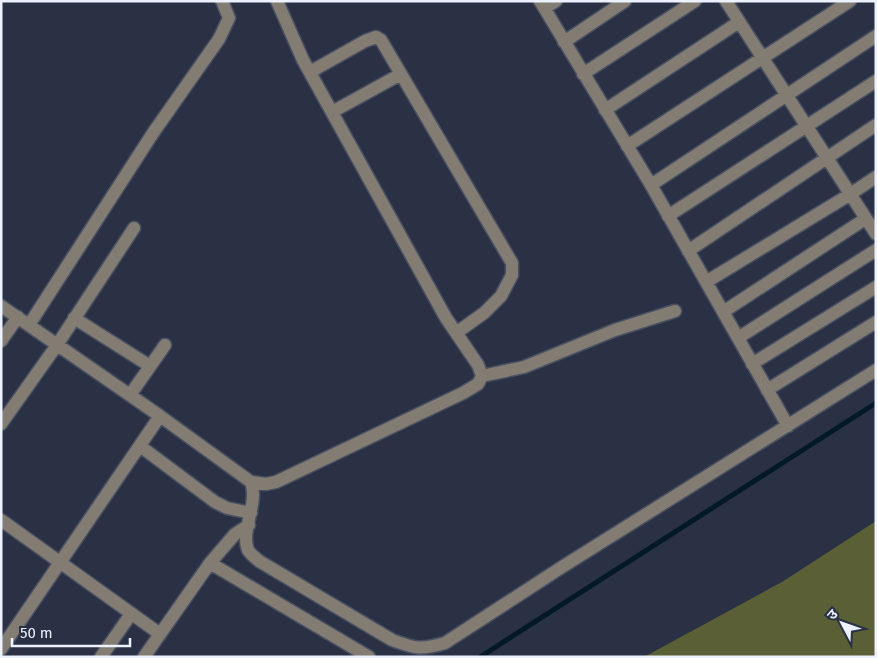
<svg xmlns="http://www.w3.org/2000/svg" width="877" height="658" font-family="'Fira Sans','Noto Sans Devanagari',sans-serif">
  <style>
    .green { fill: #5a5f36 }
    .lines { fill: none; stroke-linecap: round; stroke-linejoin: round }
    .stream { stroke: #031a26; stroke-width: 5 }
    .minor-casing { stroke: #495062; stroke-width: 15 }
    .minor { stroke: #827c73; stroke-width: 12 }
  </style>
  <rect width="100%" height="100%" fill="#2a3144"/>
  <path class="green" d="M876,521V657H644L782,582Z"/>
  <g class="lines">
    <path class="stream" d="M480,657L876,403"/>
    <defs>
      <path id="minor" d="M540,1L651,185L788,426
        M726,1L876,234
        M545,8L556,1
        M564,42L625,1
        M310,72L365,41L376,37L381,40L512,263V275L501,296L484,313L456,333
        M583,74L695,1
        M605,110L739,22
        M332,112L401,74
        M627,146L850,1
        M651,185L876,36
        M668,216L876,81
        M688,251L876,125
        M706,282L849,195L876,177
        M1,306L160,416L251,482L266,484L276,482L463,393L478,384L482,376L478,365L446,318L303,60L277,1
        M723,312L865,219
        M74,318L150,366
        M29,325L153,133L219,39L229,18L222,1
        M738,338L876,250
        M1,341L18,317
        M752,364L876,287
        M482,376L524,367L615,330L675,311
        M767,390L876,322
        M130,395L165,345
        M1,424L57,345L134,228
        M140,446L215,502L227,508L251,513
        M251,482C259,504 240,530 248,550C250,554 256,558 259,561L392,640C416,649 421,650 445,643L562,567L876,370
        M1,520L160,634
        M210,563L369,657
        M1,649L160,416
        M101,657L131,614
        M144,657L210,563L235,534L249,525"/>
    </defs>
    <use href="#minor" class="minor-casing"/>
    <use href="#minor" class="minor"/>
  </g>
  <rect width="877" height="658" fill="none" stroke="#edf2fe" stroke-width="5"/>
  <g transform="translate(842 623) rotate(311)" stroke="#2a3144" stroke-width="4" paint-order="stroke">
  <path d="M0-4L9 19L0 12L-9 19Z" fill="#edf2fe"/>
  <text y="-8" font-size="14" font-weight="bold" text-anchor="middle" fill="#edf2fe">उ</text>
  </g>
  <path d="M12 638v8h118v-8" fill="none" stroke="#edf2fe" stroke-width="2.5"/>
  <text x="20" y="638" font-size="15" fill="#edf2fe" stroke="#2a3144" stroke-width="4" paint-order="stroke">50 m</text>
</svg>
